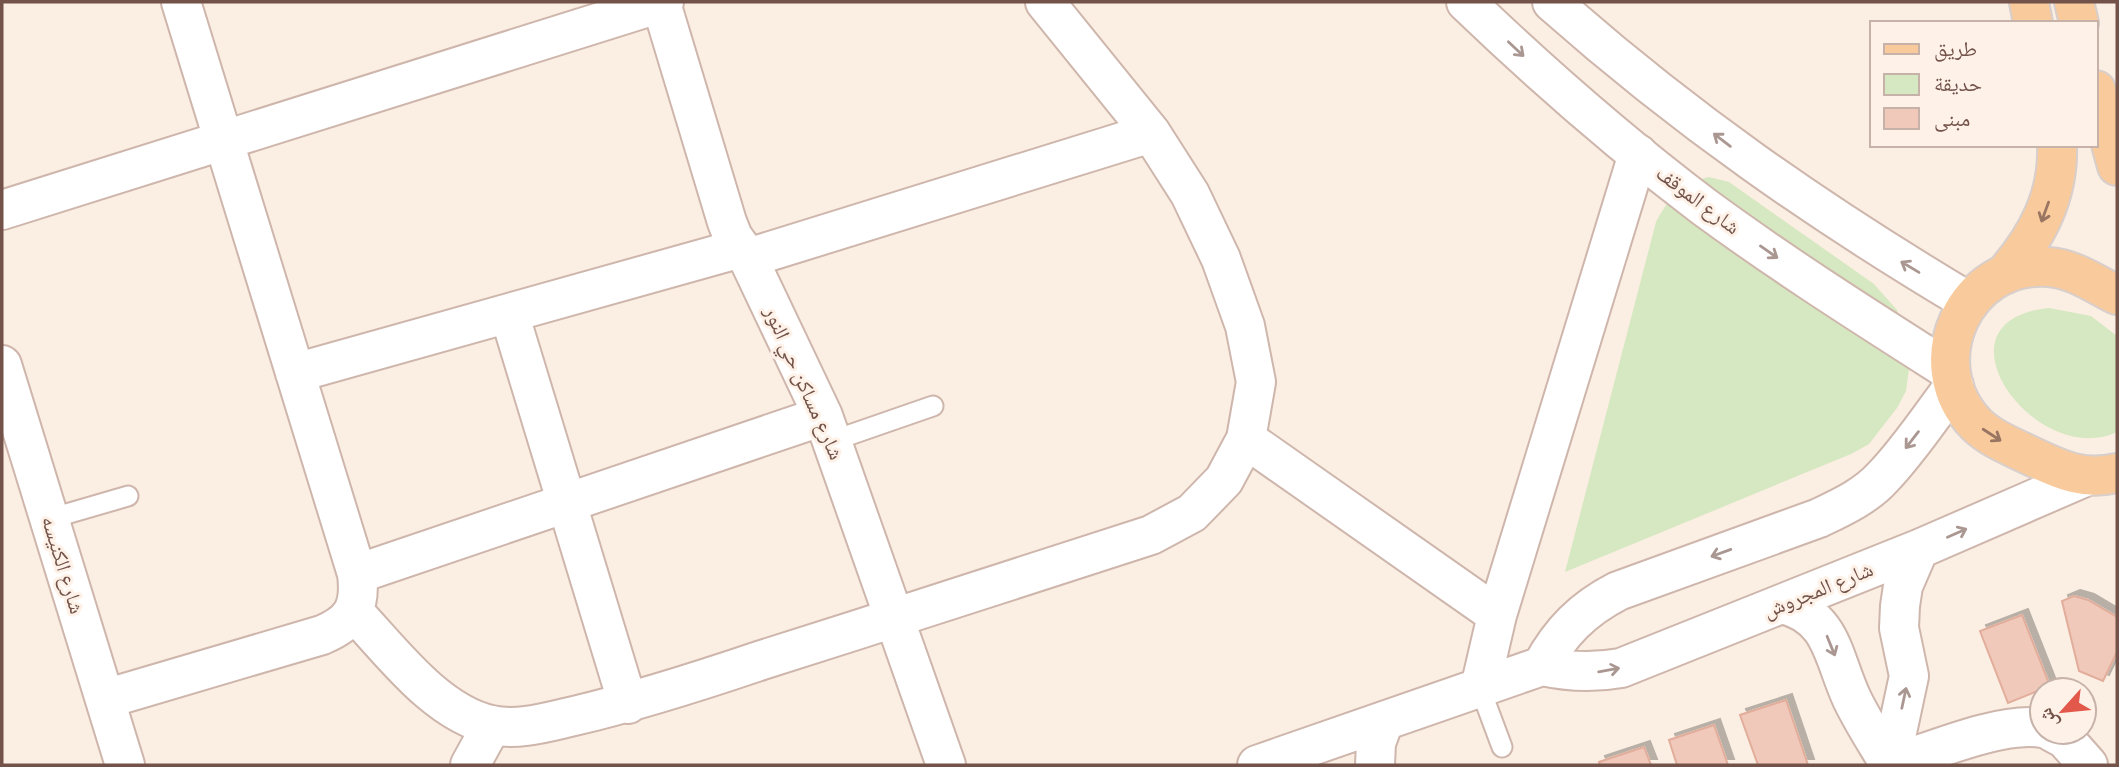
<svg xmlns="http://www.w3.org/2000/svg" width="2119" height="767" font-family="Ubuntu,'Noto Naskh Arabic',sans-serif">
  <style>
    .green { fill: #d6e8c1 }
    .building { fill: #f0c9ba; stroke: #e2ad9b; stroke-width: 2; filter: url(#shadow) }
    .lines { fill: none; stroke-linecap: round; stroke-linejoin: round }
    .service-casing { stroke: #ceb6ac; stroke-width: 23 }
    .minor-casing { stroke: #ceb6ac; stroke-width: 42 }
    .tertiary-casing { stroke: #ceb6ac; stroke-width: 42 }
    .primary-casing { stroke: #d8cfcc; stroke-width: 42 }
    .service { stroke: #fff; stroke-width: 19 }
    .minor { stroke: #fff; stroke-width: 38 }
    .tertiary { stroke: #fff; stroke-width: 38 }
    .primary { stroke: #f8ca9c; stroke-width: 38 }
    .oneway { stroke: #aa9792 }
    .oneway2 { stroke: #9a7662 }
    .labels { text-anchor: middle; stroke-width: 6; stroke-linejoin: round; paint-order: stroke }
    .street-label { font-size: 21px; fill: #725249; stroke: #fef2e8 }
  </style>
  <defs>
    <filter id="shadow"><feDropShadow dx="6" dy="-6" stdDeviation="0" flood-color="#0004"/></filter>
  </defs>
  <rect width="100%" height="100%" fill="#fbeee2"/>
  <path class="green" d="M1709,177L1729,182L1874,284L1897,310L1911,354L1906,391L1897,408L1869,444L1851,454L1565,572L1656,222C1668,199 1683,183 1709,177Z
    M2049,308L2091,316L2117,336V432C2036,470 1926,320 2049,308Z"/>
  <path class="building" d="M2074,596L2088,600L2117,617V652L2103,681L2079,671L2062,601Z
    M2022,615L2050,686L2008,703L1980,631Z
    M1786,700L1808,765H1758L1740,715Z
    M1714,725L1728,765H1677L1669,740Z
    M1644,747L1651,765H1600L1599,762Z"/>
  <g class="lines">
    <defs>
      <path id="service" d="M832,441L933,406
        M49,519L128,496
        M1480,688L1502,747"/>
      <path id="minor" d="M661,3L727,222L733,237L748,258L823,416L946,765
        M2,210L664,2
        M748,258L1151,133
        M509,313L628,704
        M2,365L125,765
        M295,373L741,248
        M1246,439L1497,615
        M357,574L823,416
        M1782,604C1833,616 1833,659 1852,699C1863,722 1877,743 1890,765
        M354,612C391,651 436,713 491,725C519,731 547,722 574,716C638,701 700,681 762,660C892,619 1022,577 1151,535L1192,513L1224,480L1246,439L1256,382L1245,326L1221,259L1190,194L1151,133L1045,2
        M1542,666C1560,632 1583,609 1618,591L1819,518C1842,507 1866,496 1883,477C1909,450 1931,416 1954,386
        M1480,688L1497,615L1638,154
        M105,699L322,635C353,622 361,607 357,574L181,2
        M2052,732L2065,739L2088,765
        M470,765L492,725
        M1257,765L1542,666C1569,672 1593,673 1621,668L1919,549L2087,476
        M1375,765L1376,743L1384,721
        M1889,765C1930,752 2002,721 2042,728
        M1890,765L1909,676L1899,628L1900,606L1903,586L1919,549"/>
      <path id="tertiary" d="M1466,2C1541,74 1620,143 1703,206C1783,265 1867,318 1950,371
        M1552,2C1684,119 1818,212 1969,302"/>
      <path id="primary" d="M2029,2L2033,23
        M2074,2L2079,23
        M2096,90L2117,166
        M2004,275C2037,237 2059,196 2057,145
        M2117,295C2095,284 2074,269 2049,267C1964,260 1918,364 1976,424C1991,439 2013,447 2031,456C2061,470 2083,481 2117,473"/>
    </defs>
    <use href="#service" class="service-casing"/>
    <use href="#minor" class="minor-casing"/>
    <use href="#tertiary" class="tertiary-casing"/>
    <use href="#primary" class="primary-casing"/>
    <use href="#service" class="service"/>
    <use href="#minor" class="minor"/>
    <use href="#tertiary" class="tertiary"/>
    <use href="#primary" class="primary"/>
  </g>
  <defs><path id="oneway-shaft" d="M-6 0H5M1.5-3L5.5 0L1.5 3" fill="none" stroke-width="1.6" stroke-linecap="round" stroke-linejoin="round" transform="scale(1.75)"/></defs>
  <g class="oneway">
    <use href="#oneway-shaft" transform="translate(1516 49) rotate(43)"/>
    <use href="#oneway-shaft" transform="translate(1722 140) rotate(-143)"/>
    <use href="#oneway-shaft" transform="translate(1769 252) rotate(35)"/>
    <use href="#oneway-shaft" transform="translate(1910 267) rotate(-149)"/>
    <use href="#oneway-shaft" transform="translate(1912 440) rotate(128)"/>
    <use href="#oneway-shaft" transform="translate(1957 533) rotate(-24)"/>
    <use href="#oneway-shaft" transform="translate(1721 553) rotate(160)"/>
    <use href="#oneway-shaft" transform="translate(1831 646) rotate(68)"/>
    <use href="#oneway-shaft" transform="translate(1609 670) rotate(-10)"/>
    <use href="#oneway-shaft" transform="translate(1904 698) rotate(-78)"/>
  </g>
  <g class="oneway2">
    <use href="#oneway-shaft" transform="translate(2045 212) rotate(110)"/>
    <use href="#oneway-shaft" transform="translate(1992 435) rotate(33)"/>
  </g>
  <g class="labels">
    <g class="street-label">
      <text transform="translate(1698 200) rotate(37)" y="7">شارع الموقف</text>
      <text transform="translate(804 383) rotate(66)" y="7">شارع مساكن حي النور</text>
      <text transform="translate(63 565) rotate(73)" y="7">شارع الكنيسه</text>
      <text transform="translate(1818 590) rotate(-22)" y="7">شارع المجروش</text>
    </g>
  </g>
  <rect width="2119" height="767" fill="none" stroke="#725249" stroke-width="7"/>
  <rect x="1870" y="21" width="228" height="126" fill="#fef2e8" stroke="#c6b2a8" stroke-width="2"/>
  <rect x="1884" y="44" width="35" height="10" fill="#f8ca9c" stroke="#c6b2a8" stroke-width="2"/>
  <text x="1934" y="56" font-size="21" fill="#725249">طريق</text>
  <rect x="1884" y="74" width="35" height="21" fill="#d6e8c1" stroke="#c6b2a8" stroke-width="2"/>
  <text x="1934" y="91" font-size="21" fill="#725249">حديقة</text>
  <rect x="1884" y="108" width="35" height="21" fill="#f0c9ba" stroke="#c6b2a8" stroke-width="2"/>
  <text x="1934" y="126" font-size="21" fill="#725249">مبنى</text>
  <g transform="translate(2063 711) rotate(243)"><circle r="33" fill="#fef2e8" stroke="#c6b2a8" stroke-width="2"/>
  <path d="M0-5L12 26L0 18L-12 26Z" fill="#e2584a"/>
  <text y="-10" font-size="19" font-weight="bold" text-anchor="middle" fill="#725249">ش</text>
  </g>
</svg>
